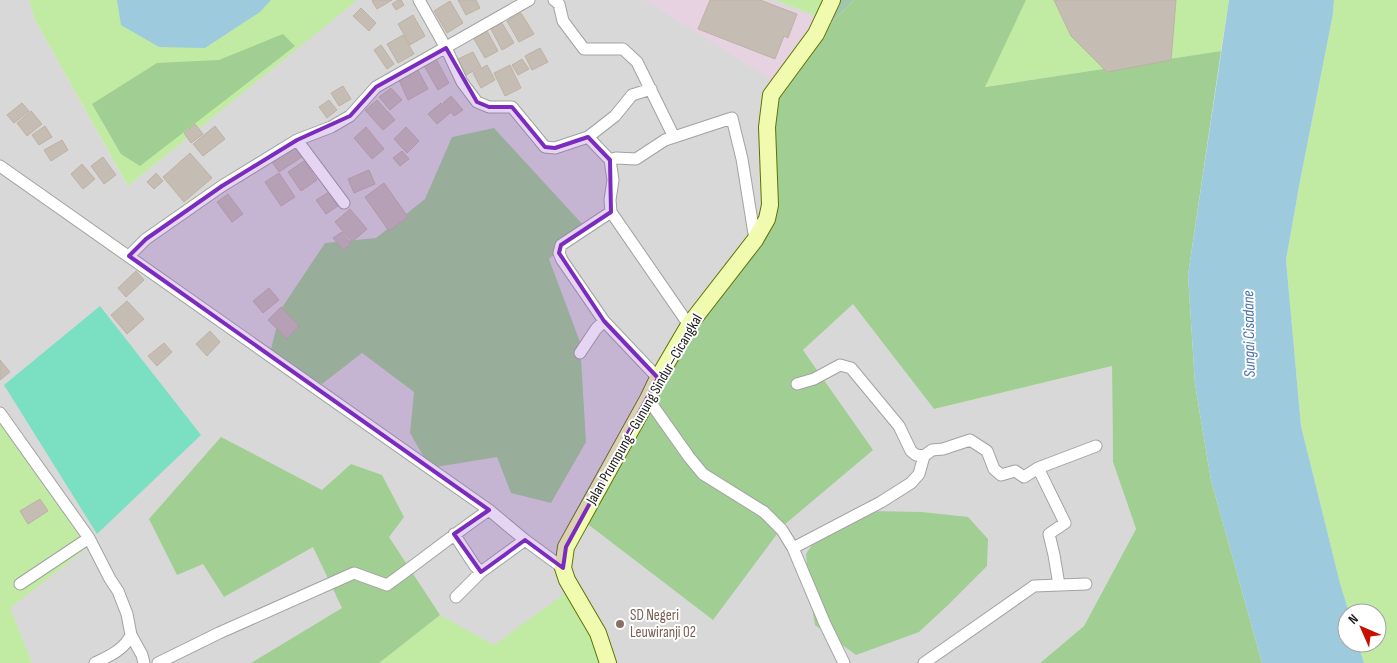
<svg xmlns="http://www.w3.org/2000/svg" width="1397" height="663" font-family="'Sofia Sans Condensed',sans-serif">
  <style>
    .residential { fill: #d9d8d8 }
    .industrial { fill: #e7d2e1 }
    .grass { fill: #c1eaa3 }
    .forest { fill: #a0ce93 }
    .cemetery { fill: #a0c7a9 }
    .pitch { fill: #7ae0c1 }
    .water { fill: #9ecadd }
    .building { fill: #c5bdb3; stroke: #bfb1a2 }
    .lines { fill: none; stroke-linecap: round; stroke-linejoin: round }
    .street-casing { stroke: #a2a2a2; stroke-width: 13 }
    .secondary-casing { stroke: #5e7301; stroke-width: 18 }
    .street { stroke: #fff; stroke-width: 11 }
    .secondary { stroke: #f1fbb0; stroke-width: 16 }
    .marked { fill: #7b2cbf; fill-opacity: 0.2; stroke: #7b2cbf; stroke-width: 4; stroke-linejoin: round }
    .education-dot { fill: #8d6e63; stroke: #fff; stroke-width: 2 }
    .labels { text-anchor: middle; stroke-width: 4; stroke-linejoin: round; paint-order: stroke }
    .street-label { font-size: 15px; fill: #1b1b1b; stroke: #fff }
    .education-label { font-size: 15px; fill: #785e54; stroke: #fff; text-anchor: start }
    .water-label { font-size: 16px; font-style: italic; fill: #4671ad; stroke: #fff }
  </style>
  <rect width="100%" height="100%" fill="#edeae0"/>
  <path class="residential" d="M0,0H29L35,20L128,186L356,0H775L832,22L779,93L783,526L872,450L803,350L853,303L934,409L1112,366L1113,462L1136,529L1084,626L1040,663H32L9,608L87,548L0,405Z"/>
  <path class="industrial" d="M645,0H767L816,17L772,80Z"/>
  <path class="grass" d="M29,0H356V1L128,186L35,20Z
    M775,0H854L832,22Z
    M1026,0H1229L1221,51L984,87Z
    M1334,0H1397V663H1364L1358,643H1377V613H1349L1340,583L1301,426L1286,260L1300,181L1333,14Z
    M0,405L87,548L10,608L32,663H0Z
    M574,587L613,663H379L440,615L494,645Z"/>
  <path class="forest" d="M854,0H1026L985,87L1221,51L1188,275L1195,384L1211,480L1262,663H1040L1084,626L1136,529L1113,462L1112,366L934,409L853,304L803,350L873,450L783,526L713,620L585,522L681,344L767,224L763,134L779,93L832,22Z
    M283,34L295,46L140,166L121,154L92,104L157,63L219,60Z
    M494,128L585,227L549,259L580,342L586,442L551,503L511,493L497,457L430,468L410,433L414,392L362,353L322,384L269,357L281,309L325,243L376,238L425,199L452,137Z
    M221,437L322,490L351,464L382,475L404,517L389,537L440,615L379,663H251L342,608L313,547L224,597L203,564L177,575L149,519Z
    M870,511L922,512L968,517L988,539L987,566L948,605L919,632L856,655L815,625L809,590L806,554L824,526Z"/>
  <path class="cemetery" d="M834,0H854L832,22Z"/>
  <path class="pitch" d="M100,306L201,435L97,534L4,385Z"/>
  <path class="water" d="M117,0H271L260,12L205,48L159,47L121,25Z
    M1229,0H1334L1333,14L1300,181L1286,260L1301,426L1340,583L1349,613H1347V643H1358L1364,663H1262L1211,480L1195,384L1188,275Z"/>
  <path class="building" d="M373,0H392L377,9L372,1Z
    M398,0H401L404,5L396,10L392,4Z
    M458,0H476L480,8L466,15Z
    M710,0H760L797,14L788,38L784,36L775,59L698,29Z
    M1054,0H1176L1171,60L1107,72L1071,36Z
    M450,1L463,23L447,33L434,11Z
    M361,8L376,23L369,31L353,16Z
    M521,13L534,34L519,42L507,21Z
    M413,15L425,36L410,45L398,24Z
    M502,23L514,43L502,50L491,29Z
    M487,31L498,51L485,58L474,39Z
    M403,35L414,54L398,63L387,44Z
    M381,45L394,64L387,69L374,50Z
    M540,48L548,62L532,70L525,56Z
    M473,52L481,67L466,75L458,59Z
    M435,57L449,83L438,90L423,64Z
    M522,59L529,69L518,75L512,65Z
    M487,65L495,80L481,88L473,73Z
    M510,65L521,88L505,96L494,73Z
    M417,68L428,89L408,100L398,78Z
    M343,86L351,99L339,106L331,93Z
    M391,88L402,100L390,110L379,97Z
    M451,96L463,110L454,116L443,103Z
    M329,100L337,110L327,118L319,107Z
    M377,100L395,120L383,130L365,110Z
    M22,103L29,111L14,123L7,115Z
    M441,103L450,113L437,124L428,114Z
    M31,111L42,124L27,136L17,123Z
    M195,124L203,134L191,143L184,133Z
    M45,126L52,137L39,145L32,135Z
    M215,126L225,139L203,156L193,144Z
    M366,127L384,149L372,159L354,138Z
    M406,127L419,141L407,153L394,139Z
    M62,140L68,150L51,161L44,150Z
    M295,146L302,157L279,172L272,162Z
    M402,151L409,159L400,166L393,158Z
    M190,153L212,178L184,202L163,177Z
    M103,157L116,175L104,184L91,166Z
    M304,161L317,180L301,191L288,172Z
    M82,164L95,179L83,189L71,174Z
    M369,170L375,184L354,193L348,179Z
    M156,173L163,181L154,189L147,182Z
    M279,173L295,197L281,206L265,182Z
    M384,183L408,217L389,231L365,197Z
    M329,192L338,206L326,214L316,200Z
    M228,194L243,214L232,222L217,202Z
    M350,209L367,229L352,242L335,222Z
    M342,232L351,244L343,250L333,238Z
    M136,271L144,280L126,297L118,288Z
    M269,288L279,300L263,313L253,301Z
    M127,301L144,319L127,334L111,315Z
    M281,307L299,326L287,339L268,320Z
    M210,331L220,342L207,356L196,344Z
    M164,343L172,352L157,366L148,356Z
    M0,360L10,372L0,380Z
    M40,499L48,511L28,524L20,511Z"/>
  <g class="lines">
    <defs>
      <path id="street" d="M419,0L446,48L462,82L477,102L489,107H512L545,147L555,148L588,137L610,160L613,180L610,200L611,212L689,325
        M554,0L559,4L563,21L584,49H623L637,62L674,137
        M588,137L615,116L632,95L651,89
        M297,140L344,203
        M610,160L616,158L636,159L665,140L732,118L742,159L755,240
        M0,166L489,510L525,540L563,568
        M129,256L146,239L222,186L297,140L331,127L350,116L376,87L529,0
        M604,321L562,260L559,253L561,245L611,212
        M580,353L596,329L604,321L658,378
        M797,384L814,379L840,365L851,368L899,426L911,451L916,455L924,456L932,450L943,449L970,440L987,451L994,469L1001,475L1015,471L1024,477L1038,468
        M648,399L689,457L703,474L764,512L782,530L793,548L825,624L844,663
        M0,413L89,538L110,579L118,591L127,614L131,635L142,655L144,663
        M454,534L475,566L481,572
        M793,548L881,502L911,483L919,474L924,456
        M20,584L89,538
        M1059,585L1054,555L1049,534L1065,523L1038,468L1096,446
        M456,597L481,572L525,540
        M95,663C109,656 124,650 131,635
        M158,663L219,633L354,573L387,585C422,560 454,534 489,510
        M924,663L1034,586L1086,584"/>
      <path id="secondary" d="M608,663L598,633L567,580L563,568L566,547L648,399L658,378L689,325L755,240L767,219L770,205L767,127L771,95L816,34L832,0"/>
    </defs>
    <use href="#street" class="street-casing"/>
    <use href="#secondary" class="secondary-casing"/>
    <use href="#street" class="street"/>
    <use href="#secondary" class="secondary"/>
  </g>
  <path class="marked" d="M446,48L477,102L489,107H512L545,147L555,148L588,137L610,160L611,212L561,245L559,253L604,321L658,378L566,547L563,568L525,540L481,572L454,534L489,510L129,256L146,239L222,186L297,140L350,116L376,87Z"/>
  <circle class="education-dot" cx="620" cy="624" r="5"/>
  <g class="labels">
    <g class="street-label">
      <text transform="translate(644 409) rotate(-60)" y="5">Jalan Prumpung–Gunung Sindur–Cicangkal</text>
    </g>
    <g class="education-label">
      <text x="630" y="620">SD Negeri<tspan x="630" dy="17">Leuwiranji 02</tspan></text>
    </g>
    <g class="water-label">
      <text transform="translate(1248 334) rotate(-91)" y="6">Sungai Cisadane</text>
    </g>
  </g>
  <g transform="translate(1362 628) rotate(315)"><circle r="24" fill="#ffffff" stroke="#a4a4a4"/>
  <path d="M0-4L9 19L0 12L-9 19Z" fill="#c61000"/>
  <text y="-8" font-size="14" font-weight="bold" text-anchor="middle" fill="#1b1b1b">N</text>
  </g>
</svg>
